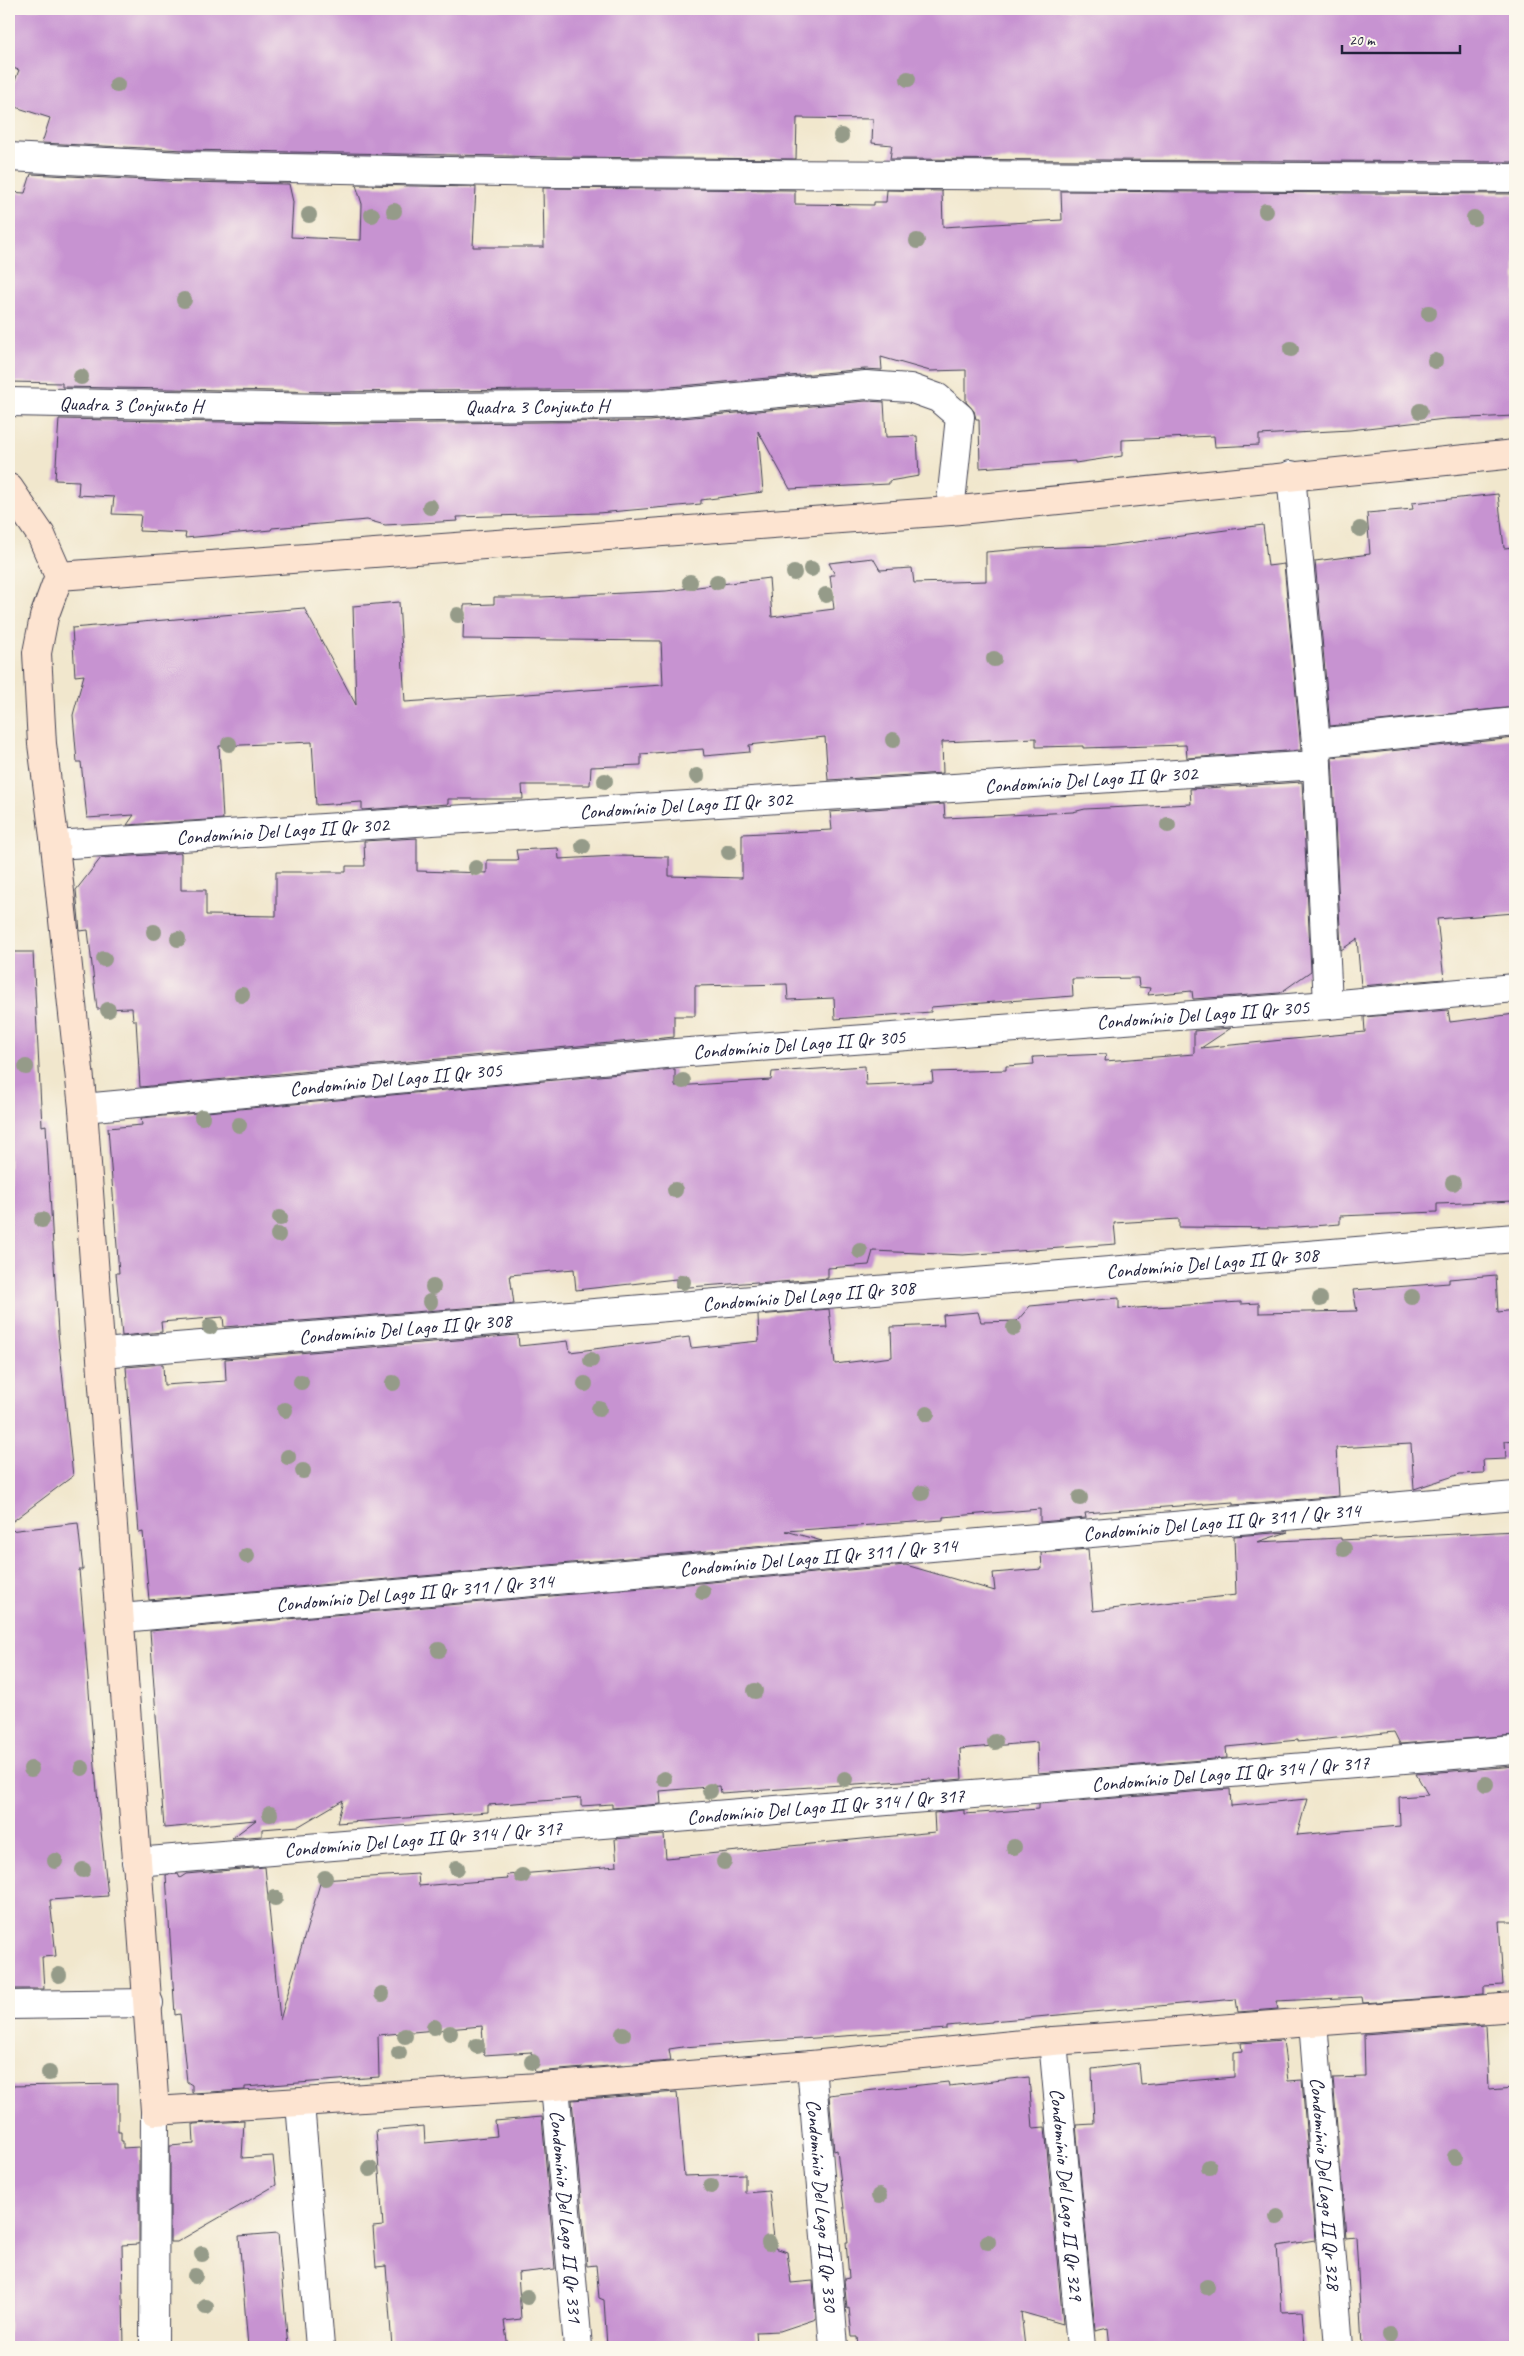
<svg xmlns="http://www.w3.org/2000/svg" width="1524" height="2356" font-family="Caveat,sans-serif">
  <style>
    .building { fill: #c793d1 }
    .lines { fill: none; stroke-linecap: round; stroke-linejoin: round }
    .street-casing { stroke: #414051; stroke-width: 30 }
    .secondary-casing { stroke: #414051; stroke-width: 30 }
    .street { stroke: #fff; stroke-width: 28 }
    .secondary { stroke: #fde4d1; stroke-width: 28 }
    .tree { fill: #959b89 }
    .labels { text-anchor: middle; stroke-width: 5; stroke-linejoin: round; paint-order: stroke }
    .street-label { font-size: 20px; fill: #22223b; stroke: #fbf7ec }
  </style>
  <rect width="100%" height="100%" fill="#fbf7ec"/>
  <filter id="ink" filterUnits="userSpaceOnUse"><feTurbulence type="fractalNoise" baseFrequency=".02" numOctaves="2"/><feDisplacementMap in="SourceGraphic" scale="10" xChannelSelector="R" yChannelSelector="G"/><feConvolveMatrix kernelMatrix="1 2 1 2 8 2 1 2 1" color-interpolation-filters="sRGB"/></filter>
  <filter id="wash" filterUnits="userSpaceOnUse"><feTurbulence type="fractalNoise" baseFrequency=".0096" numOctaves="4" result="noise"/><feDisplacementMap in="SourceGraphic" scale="20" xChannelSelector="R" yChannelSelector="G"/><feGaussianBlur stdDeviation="1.12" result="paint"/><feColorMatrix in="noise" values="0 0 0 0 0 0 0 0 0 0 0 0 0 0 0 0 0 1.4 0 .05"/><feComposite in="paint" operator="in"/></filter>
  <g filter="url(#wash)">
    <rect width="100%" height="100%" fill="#f1e7cd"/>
    <g id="blocks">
      <path class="building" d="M9,9H1515V162L890,159L892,145L872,143L873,119L797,118L796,159L557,157L185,150L42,143L50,118L9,105V97L19,70L9,67Z
        M31,174L184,182L289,184L293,202L291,237L361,240L362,204L356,185L476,187L473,247H544L543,188L795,190V204L874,205V202H886L887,190L942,191L943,227L1062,220L1061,191L1515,194V416L1445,419L1350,430L1259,435V445L1215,447L1214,436L1122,440V456L1075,463V461L980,468L979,419H976L974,411L966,402V370L930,371L881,357L882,370L865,369L649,389L332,392L62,387V383L9,382V192L25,193Z
        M866,401L884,402L886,437L917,436L919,476L889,481V484L790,489L758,431L763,492L701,500V504L598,513L457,517L458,521L385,525L367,520L272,528L271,530L185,538L186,533L139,531L141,515L112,514L114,497L78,495L79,481L55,480L59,419L332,424L650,421Z
        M1498,494L1504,548L1515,547V707L1330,726L1315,561L1370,554L1367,513L1413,509L1412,503Z
        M1263,525L1268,566L1284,564L1301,750L1187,758L1186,745L1083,748V746L1036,747V738L942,742L943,773L828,780L825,737L749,745L750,752L704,756L703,749L641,754V765L591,767L590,785H522L523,799H448V804L362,810V802L316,805L312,742L219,746L223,819L127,825L134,815L87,818L81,762H77L73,715L84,675L75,676L72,628L304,608L356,705L353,606L399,602L405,702L663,685L661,641L463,639L464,605L494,604V597H541L666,591L769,578L772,617L834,609L830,575H835L829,563L873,558L880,570L912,568L914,583L986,581V552L1033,548L1107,546Z
        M1515,738V913L1437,919L1444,979L1361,986L1357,939L1341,950L1332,757Z
        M1302,782L1311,971L1280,993L1193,999L1192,991L1148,995L1150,988L1139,987L1138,978L1072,979L1073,996L931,1007V1012L835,1019L834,998L788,1000L787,984L695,986V1016H674V1037L140,1087L136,1020H133L132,1008L97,1009L88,930L80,931L76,890L101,858L181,853V890H206V915L276,916V872H346V866H365L364,841L417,838V871L487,873V860H518L516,850L558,848L559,859L616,856L669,857V876L742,878V834L832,830L830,812L944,804L945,818L1073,812L1085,809L1191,804L1190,789Z
        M9,952H33L42,1126L46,1125L58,1333L73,1476L9,1524Z
        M1448,1010L1450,1022L1515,1014V1201L1437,1204V1212L1340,1216V1224L1284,1228L1179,1227V1219L1114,1223L1116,1244L963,1255L873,1251L869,1265L828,1268V1278L757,1284V1282L676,1288V1279L576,1290L574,1269L510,1275L514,1304L224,1327L223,1317L161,1322L162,1332L122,1336L116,1273H119L108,1128L142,1125L141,1118L675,1069V1086L771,1080L772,1072L865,1066L866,1085L933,1082L932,1072L1006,1070V1066L1034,1064L1033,1057L1106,1054L1105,1061L1194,1054V1031L1231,1028L1201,1048L1365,1032L1364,1017Z
        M1496,1275L1498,1312L1515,1310V1440L1505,1441L1506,1459L1483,1460L1484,1473L1460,1474L1414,1489L1411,1444L1336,1448L1339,1496L1233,1505V1502L1085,1513L1086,1518L1040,1522V1509L943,1517V1520L786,1531L822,1541L149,1600L143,1532L139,1533L126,1367L163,1364L164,1385L226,1381L225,1359L518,1335L519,1346L568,1341L570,1352L689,1337L691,1348L759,1341L758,1315L829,1309L835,1364L892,1357L891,1327L944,1325L943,1315L978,1312L981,1322L1017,1321L1030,1306L1119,1298V1309L1241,1302V1304L1259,1303V1313L1357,1311L1353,1290L1449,1283V1279Z
        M78,1523L83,1570H79L83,1616L98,1804L108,1896L50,1900L56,1956L42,1957L44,1989H9V1531Z
        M1515,1531V1735L1400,1744L1394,1732L1298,1742V1740L1226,1747L1227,1758L1038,1773L1037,1742L960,1749L962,1779L931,1782V1779L721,1793L720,1786L660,1791L661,1804L612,1808V1804L581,1806V1798L488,1805V1812L337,1823L343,1800L299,1826L262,1829V1836L232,1838L256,1820L164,1828L150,1631L906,1565L995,1591L993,1573L1042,1569L1041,1553L1088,1549L1093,1611L1236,1595L1234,1536L1288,1532L1257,1542L1341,1538V1540Z
        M1515,1766V1921H1499L1503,1985L1484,1986V1994L1363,2003L1362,1997L1276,2001L1278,2009L1238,2012L1236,1999L992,2021V2022L947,2026V2029L683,2047L669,2049L671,2061L535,2072L531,2052L484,2055L482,2026L378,2035L379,2077L245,2087V2090L192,2093V2085L187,2082L180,2014L175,2015L166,1875L178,1874L180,1878L186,1874L265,1867L280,2020L321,1880L418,1874L419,1886L508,1879L507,1875L617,1866L615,1839L664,1835L666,1858L935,1832L934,1813L964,1810V1814L1039,1809V1804L1230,1789L1231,1806L1307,1799L1297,1835L1400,1826L1399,1797L1428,1795L1416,1774Z
        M1486,2025L1489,2089L1515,2087V2347H1362L1356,2236L1346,2237L1333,2078L1365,2077L1364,2034Z
        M1283,2040L1288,2081L1302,2080L1315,2240L1277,2246L1282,2312L1302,2311L1305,2347H1110L1108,2328L1095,2331L1076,2125L1094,2124L1092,2069L1139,2063L1141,2085L1234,2077V2052L1242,2051L1241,2043Z
        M1029,2077L1033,2128L1045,2127L1063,2324L1021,2312L1025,2347H858L857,2337H852L849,2308L847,2309L844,2279L849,2278L846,2242H848L837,2150L834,2151L829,2095L948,2082L949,2086Z
        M118,2084V2132H121V2141H123V2148L139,2147V2244L122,2245L124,2347H9V2086Z
        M677,2092L684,2176L745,2174V2193L769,2191L775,2248L787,2252L791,2283L813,2281L816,2319L780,2331L756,2332L757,2347H607L604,2300L599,2298L596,2265L587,2266L572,2100Z
        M542,2117L555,2269L518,2273L521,2319L504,2321L508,2347H392L386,2266L376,2267L373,2227L383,2226L376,2130L424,2126L425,2143L497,2136L495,2121Z
        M244,2121L242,2158L273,2156L276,2185L177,2242H170V2146L194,2144L193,2124Z
        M278,2233L288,2347H248L239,2236Z"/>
    </g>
  </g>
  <g filter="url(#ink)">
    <use href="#blocks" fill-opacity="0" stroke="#414051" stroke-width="1"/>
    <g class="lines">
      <defs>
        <g id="street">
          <path d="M9,157L184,166L557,173L1515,178"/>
          <path id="s1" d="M9,402L332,408L650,405L866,385L910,388L938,398L960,417L950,511"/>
          <path d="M1291,475L1316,743L1328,1005"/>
          <path d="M1316,743L1515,722"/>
          <path id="s2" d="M55,845L1317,765"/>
          <path id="s3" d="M83,1108L676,1053L1328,1005L1515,988"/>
          <path id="s4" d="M102,1353L1515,1238"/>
          <path id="s5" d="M121,1618L1515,1496"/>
          <path id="s6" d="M136,1862L1515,1750"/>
          <path d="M9,2005L149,2003"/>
          <path id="s7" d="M1313,2022L1339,2347"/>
          <path id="s8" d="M1053,2041L1081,2347"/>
          <path id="s9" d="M811,2065L834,2347"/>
          <path id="s10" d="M555,2086L578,2347"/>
          <path d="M300,2103L320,2347"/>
          <path d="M154,2347L155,2111"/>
        </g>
        <path id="secondary" d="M9,488L41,535L59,576
          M59,576L44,617L37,653L42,744L55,845L83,1108L155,2111L555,2086L811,2065L1053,2041L1515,2007
          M59,576L950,511L1515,454"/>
      </defs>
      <use href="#street" class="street-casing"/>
      <use href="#secondary" class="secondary-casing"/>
      <use href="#street" class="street"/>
      <use href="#secondary" class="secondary"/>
    </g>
    <g class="tree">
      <circle cx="908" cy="79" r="8"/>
      <circle cx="117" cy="85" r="8"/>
      <circle cx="841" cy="136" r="8"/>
      <circle cx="394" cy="211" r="8"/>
      <circle cx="1266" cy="211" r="8"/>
      <circle cx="309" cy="215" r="8"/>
      <circle cx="372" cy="215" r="8"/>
      <circle cx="1474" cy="218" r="8"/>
      <circle cx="917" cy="241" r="8"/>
      <circle cx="184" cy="300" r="8"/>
      <circle cx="1429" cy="313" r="8"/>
      <circle cx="1291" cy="349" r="8"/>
      <circle cx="1435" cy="361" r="8"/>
      <circle cx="81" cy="377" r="8"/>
      <circle cx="1420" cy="411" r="8"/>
      <circle cx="430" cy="507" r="8"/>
      <circle cx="1360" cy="529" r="8"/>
      <circle cx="811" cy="569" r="8"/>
      <circle cx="794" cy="573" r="8"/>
      <circle cx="690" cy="582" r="8"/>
      <circle cx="717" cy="582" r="8"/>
      <circle cx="826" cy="595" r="8"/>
      <circle cx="458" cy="615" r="8"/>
      <circle cx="994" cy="659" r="8"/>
      <circle cx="893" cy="740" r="8"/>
      <circle cx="229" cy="744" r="8"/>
      <circle cx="697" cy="776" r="8"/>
      <circle cx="605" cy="781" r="8"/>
      <circle cx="1168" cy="825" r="8"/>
      <circle cx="583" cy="846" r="8"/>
      <circle cx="729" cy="852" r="8"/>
      <circle cx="476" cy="868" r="8"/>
      <circle cx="154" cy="932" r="8"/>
      <circle cx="178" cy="939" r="8"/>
      <circle cx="104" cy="959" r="8"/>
      <circle cx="242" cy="995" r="8"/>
      <circle cx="108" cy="1010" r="8"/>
      <circle cx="26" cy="1067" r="8"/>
      <circle cx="683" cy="1081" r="8"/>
      <circle cx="202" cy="1117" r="8"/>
      <circle cx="239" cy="1125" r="8"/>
      <circle cx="1453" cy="1183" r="8"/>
      <circle cx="675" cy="1190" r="8"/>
      <circle cx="280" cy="1218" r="8"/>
      <circle cx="42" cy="1220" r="8"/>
      <circle cx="278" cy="1235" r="8"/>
      <circle cx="860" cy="1251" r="8"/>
      <circle cx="683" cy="1282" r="8"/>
      <circle cx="433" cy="1287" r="8"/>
      <circle cx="1412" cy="1297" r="8"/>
      <circle cx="1320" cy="1299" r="8"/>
      <circle cx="430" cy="1302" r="8"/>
      <circle cx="210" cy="1327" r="8"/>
      <circle cx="1014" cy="1328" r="8"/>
      <circle cx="591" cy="1360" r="8"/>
      <circle cx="301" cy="1382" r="8"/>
      <circle cx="393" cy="1383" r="8"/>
      <circle cx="585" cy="1384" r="8"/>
      <circle cx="599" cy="1409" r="8"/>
      <circle cx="285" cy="1410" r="8"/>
      <circle cx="927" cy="1414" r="8"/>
      <circle cx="288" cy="1457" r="8"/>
      <circle cx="303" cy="1471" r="8"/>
      <circle cx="922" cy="1493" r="8"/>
      <circle cx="1080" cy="1498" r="8"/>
      <circle cx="1344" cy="1549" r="8"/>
      <circle cx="247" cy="1556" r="8"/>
      <circle cx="703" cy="1592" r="8"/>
      <circle cx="439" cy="1650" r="8"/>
      <circle cx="755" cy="1691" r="8"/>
      <circle cx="995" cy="1742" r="8"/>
      <circle cx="82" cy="1768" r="8"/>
      <circle cx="31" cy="1769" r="8"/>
      <circle cx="664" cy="1779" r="8"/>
      <circle cx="845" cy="1779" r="8"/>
      <circle cx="1486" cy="1784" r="8"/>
      <circle cx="710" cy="1791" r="8"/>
      <circle cx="270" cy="1814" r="8"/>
      <circle cx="1014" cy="1847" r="8"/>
      <circle cx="55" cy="1861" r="8"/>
      <circle cx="724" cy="1862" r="8"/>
      <circle cx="457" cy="1868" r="8"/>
      <circle cx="83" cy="1870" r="8"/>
      <circle cx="522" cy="1876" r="8"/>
      <circle cx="325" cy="1878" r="8"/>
      <circle cx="275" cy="1898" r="8"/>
      <circle cx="59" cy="1975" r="8"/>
      <circle cx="382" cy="1994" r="8"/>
      <circle cx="434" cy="2027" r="8"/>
      <circle cx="450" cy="2033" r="8"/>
      <circle cx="623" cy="2034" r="8"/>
      <circle cx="405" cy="2036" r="8"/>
      <circle cx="477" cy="2046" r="8"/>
      <circle cx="399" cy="2053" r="8"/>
      <circle cx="532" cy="2062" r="8"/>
      <circle cx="49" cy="2073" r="8"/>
      <circle cx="1455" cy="2157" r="8"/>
      <circle cx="1209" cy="2167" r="8"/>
      <circle cx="370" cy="2169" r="8"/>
      <circle cx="711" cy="2186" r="8"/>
      <circle cx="879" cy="2196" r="8"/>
      <circle cx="1277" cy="2217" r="8"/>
      <circle cx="988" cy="2242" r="8"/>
      <circle cx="769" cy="2243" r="8"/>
      <circle cx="202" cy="2254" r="8"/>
      <circle cx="195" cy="2276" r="8"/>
      <circle cx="1207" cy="2287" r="8"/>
      <circle cx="527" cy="2297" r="8"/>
      <circle cx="206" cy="2307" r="8"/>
      <circle cx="1389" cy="2335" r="8"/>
    </g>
  </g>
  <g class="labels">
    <g class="street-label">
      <text dy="7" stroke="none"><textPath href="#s1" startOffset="122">Quadra 3 Conjunto H</textPath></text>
      <text dy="7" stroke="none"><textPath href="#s1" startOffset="528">Quadra 3 Conjunto H</textPath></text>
      <text dy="7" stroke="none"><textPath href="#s2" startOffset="1038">Condomínio Del Lago II Qr 302</textPath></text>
      <text dy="7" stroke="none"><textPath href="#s2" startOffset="632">Condomínio Del Lago II Qr 302</textPath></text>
      <text dy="7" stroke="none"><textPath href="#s2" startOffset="228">Condomínio Del Lago II Qr 302</textPath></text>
      <text dy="7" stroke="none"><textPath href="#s3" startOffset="1124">Condomínio Del Lago II Qr 305</textPath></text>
      <text dy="7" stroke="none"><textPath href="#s3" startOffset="719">Condomínio Del Lago II Qr 305</textPath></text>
      <text dy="7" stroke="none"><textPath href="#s3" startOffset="314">Condomínio Del Lago II Qr 305</textPath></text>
      <text dy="7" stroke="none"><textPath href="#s4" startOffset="1114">Condomínio Del Lago II Qr 308</textPath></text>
      <text dy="7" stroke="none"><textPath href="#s4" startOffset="709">Condomínio Del Lago II Qr 308</textPath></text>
      <text dy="7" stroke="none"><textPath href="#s4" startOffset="304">Condomínio Del Lago II Qr 308</textPath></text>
      <text dy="7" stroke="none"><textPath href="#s5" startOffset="1105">Condomínio Del Lago II Qr 311 / Qr 314</textPath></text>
      <text dy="7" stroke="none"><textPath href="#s5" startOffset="700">Condomínio Del Lago II Qr 311 / Qr 314</textPath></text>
      <text dy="7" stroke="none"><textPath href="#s5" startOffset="295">Condomínio Del Lago II Qr 311 / Qr 314</textPath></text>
      <text dy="7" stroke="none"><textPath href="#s6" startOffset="1098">Condomínio Del Lago II Qr 314 / Qr 317</textPath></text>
      <text dy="7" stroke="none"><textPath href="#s6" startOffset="692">Condomínio Del Lago II Qr 314 / Qr 317</textPath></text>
      <text dy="7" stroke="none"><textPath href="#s6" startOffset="288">Condomínio Del Lago II Qr 314 / Qr 317</textPath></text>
      <text dy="7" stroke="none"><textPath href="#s7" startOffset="162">Condomínio Del Lago II Qr 328</textPath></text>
      <text dy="7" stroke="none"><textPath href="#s8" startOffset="154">Condomínio Del Lago II Qr 329</textPath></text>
      <text dy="7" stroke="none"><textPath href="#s9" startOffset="141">Condomínio Del Lago II Qr 330</textPath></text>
      <text dy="7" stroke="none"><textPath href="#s10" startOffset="131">Condomínio Del Lago II Qr 331</textPath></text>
    </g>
  </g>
  <rect width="1524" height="2356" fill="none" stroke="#fbf7ec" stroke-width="30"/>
  <path d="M1342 45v8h118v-8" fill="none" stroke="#22223b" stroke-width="2.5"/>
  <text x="1349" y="45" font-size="15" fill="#22223b" stroke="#fbf7ec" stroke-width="4" paint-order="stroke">20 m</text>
</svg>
